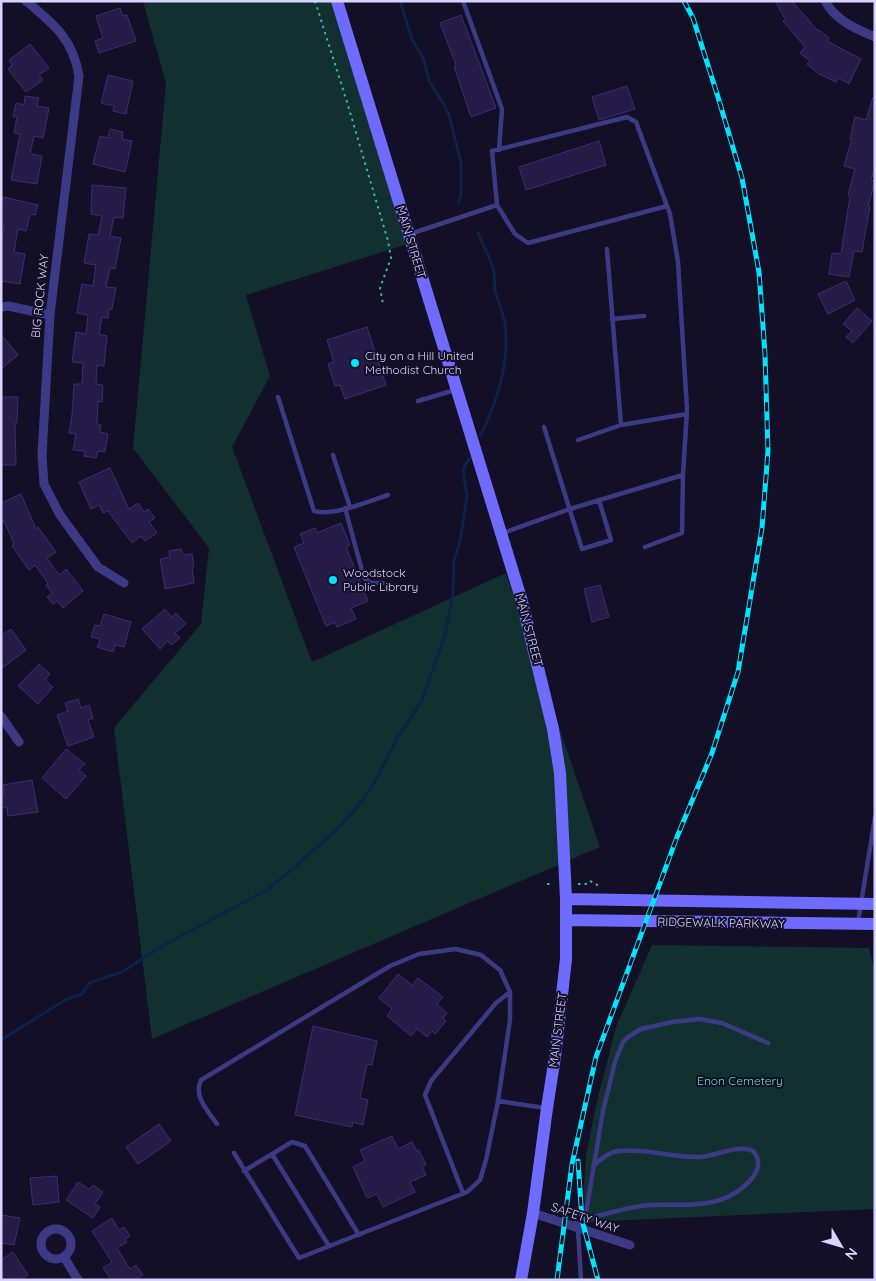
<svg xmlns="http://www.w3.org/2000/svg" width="876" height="1281" font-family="Quicksand,sans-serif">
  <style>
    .green { fill: #12302f }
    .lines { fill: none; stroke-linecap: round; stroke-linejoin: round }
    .stream { stroke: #0c2248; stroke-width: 3 }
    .building { fill: #241b47; stroke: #3b2d73 }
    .path { stroke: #2fb8b0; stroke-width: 2; stroke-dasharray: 2.5 4; stroke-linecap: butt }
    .service { stroke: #3d3a85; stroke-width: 4.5 }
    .minor { stroke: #3d3a85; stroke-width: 9 }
    .secondary { stroke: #6f6bff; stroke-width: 12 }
    .rail-casing { stroke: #00e5ff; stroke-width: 5 }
    .rail { stroke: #130f26; stroke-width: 3; stroke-dasharray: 9; stroke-linecap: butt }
    .poi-dot { fill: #00e5ff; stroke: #130f26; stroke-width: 2 }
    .labels { text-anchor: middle; stroke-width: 4; stroke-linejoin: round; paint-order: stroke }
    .street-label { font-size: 12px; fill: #d9d4ff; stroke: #130f26 }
    .poi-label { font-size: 12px; fill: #d9d4ff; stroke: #130f26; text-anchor: start }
    .park-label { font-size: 12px; fill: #5fe0c0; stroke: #130f26 }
  </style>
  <rect width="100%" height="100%" fill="#130f26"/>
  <path class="green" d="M143,1H333L408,244L246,295L270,376L232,447L312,662L506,573L600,847L152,1039L114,728L201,624L209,548L133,448L166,83Z
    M652,945L869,948L875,973V1209L585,1222L584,1187L586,1155L597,1101L616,1027Z"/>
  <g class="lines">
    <path class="stream" d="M400,1L412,39L424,60L429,81L443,103L449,115L461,163V195L459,202
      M478,233C483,245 491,259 494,272C495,278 494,285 495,291C498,302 503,311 505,324C510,362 497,403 480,436
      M1,1040L65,1000L82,994L89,983L122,972L162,946L269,889L332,834L354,811L372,787L398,737L422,700L445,635L453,594L454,560L460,542L467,496L464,479V468L469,459"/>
  </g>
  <path class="building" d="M775,1H792L818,31L819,30L829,38L827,41L861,59L849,84L838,78L836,82L819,74L807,64L810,61L800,53L805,47L783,21L785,19Z
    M120,8L123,16L127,15L136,41L99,53L95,41L103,38L96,16Z
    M461,15L496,108L471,117L454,66L456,65L440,23Z
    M30,44L49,68L39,75L43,80L26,92L8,69L12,65L9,60Z
    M108,75L133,81L126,114L113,111L114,106L101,103Z
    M627,86L635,109L599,120L592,97Z
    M25,96L39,98L37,106L49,108L43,138L34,136L30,154L42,156L37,184L11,180L20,134L14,133L17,117H13L16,103L24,105Z
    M873,97H875V168L871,180L875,181L868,206H870L862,252L854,251L849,277L829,274L832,253L841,254L850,196L848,195L855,169L844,166L852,139H850L855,117L866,120Z
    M110,129L123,132L122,139L132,141L125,172L93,164L100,136L108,138Z
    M599,141L606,165L526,190L519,167Z
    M92,185L126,188L123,218L114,217L110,236L121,238L115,269L110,268L106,287L116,288L112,309H109L108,318L102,317L99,334L107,336L104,366L97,365L96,384L103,385L102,402L98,401L97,424L101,425L100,432L108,434L105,452L98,451L96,458L84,456L85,451L73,450L76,434L69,433L72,415L74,384H82L83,363L72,362L76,332L86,334L88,315L77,313L79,299L82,284L93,286L96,265L84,263L89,234L98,235L102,216L91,214Z
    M3,197L38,205L35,215L30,214L26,231L18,229L14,252L25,254L20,284L1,281V244L4,226L1,225V206Z
    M846,281L855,300L828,314L818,294Z
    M857,308L872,321L853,343L846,337L852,331L843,324Z
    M367,327L386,385L345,399L340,385L335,386L328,364L334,362L327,340Z
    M1,334L18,355L1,369Z
    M1,397H18L17,423H15L16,465H1Z
    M110,468L129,509L138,503L144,512L148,509L155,518L149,522L157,533L145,541L141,536L132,543L108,511L103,513L99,505L91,509L79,482Z
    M21,494L36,529L38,527L56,552L47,558L59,575L66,569L83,591L63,608L57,601L53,604L47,597L52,593L46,585L48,583L35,565L29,570L12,546L14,544L4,521L1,523V503Z
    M341,523L350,545L346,547L368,601L351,608L356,619L337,627L335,622L326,626L294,547L304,543L300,534L315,528L317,533Z
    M181,549L183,555L192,554L194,567H192L194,583L165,589L160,559L170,557L169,551Z
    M600,585L609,617L592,622L584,589Z
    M165,609L172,617L176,613L186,624L175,633L180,638L171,645L168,641L160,649L142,629Z
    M104,614L131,622L124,647L115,645L113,652L97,647L100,639L91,637L95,625L100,626Z
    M11,629L26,650L1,669V636Z
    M39,664L50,674L45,680L53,687L38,704L18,686Z
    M78,699L81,708L89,705L93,718L88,720L94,737L68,746L57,715L68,711L65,703Z
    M66,749L85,764L79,770L86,776L66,799L42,778Z
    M32,780L38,812L8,816L7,807L1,808V795L4,794L3,785Z
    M398,974L412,985L418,978L443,997L437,1004L447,1013L443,1018L446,1021L435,1034L432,1031L427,1037L417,1029L411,1036L387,1016L392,1009L379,998Z
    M313,1026L377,1041L372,1065L367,1064L360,1098L368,1100L363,1125L353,1122L352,1127L295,1115Z
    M159,1124L171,1141L138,1164L126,1147Z
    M392,1136L398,1149L412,1142L417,1151L419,1150L426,1165L422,1166L426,1175L410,1182L415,1192L383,1207L377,1194L367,1198L353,1167L365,1161L360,1150Z
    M57,1176L59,1202L33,1205L30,1178Z
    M78,1182L89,1189L93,1185L103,1192L95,1204L100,1207L93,1218L66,1200Z
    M1,1215L20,1218L14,1245L1,1243Z
    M112,1218L119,1230L124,1227L130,1236L125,1239L127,1242L117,1248L130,1269L136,1265L143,1275L135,1280H111L103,1268L112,1262L92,1231Z
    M13,1252L28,1275L20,1280H1V1260Z"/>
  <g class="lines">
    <path class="path" d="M315,1L347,102L388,241L391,258L380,288L383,304
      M547,884H553
      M578,884H586L590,881L601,887"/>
    <path class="service" d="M463,1L502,109L499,150
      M627,117L636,122L667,206L528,243L515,234L497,205L492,151Z
      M667,206L670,214L678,262L687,410L683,475
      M410,234L497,205
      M607,249L621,425L687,414
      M612,319L644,316
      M278,397L314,511C332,517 369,501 388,495
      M418,401L455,390
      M544,427L582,549L611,540L599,500
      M578,440L621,425
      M333,455L350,507
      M345,508L364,578L371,583H383
      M503,533L570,509L683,475L682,533L645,547
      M858,922L875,817
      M217,1124C208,1111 193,1096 201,1080L390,966L419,954L456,949L481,955L500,970L510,992V1020L498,1101
      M234,1153L299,1258L467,1192L480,1180L486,1160L498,1101L545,1108
      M272,1154L329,1246
      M244,1171L292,1142L305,1146L359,1235
      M463,1193L425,1095L431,1081L496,1003L510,992
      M585,1219L603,1111L615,1062L623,1042L628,1037L641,1029L672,1022L699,1019L722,1023L768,1043
      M573,1225C580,1219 592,1217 601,1215C617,1211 634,1206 651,1205C674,1204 697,1207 720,1200C737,1195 771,1171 753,1151C737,1144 717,1156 700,1157C673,1158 646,1148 619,1151C609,1152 601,1159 593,1166
      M578,1229L581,1280"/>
    <path class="minor" d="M26,1C54,24 73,39 79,76L50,315L42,455L44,484L60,515L98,567L124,583
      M825,1C835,20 856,29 875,37
      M1,307L8,306L50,315
      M1,716L19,742
      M533,1213L630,1245
      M41 1244a15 15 0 1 1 30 0a15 15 0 1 1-30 0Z
      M64,1257L78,1280"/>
    <path class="secondary" d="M337,1L521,598L553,729L560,773L566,899V959L555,1057L547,1108L533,1213L521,1280
      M566,899L875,904
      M566,920L875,924"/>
    <defs>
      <path id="rail" d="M578,1161L582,1220L598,1280
        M557,1280L572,1164L596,1057L677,837L712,753L738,672L762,528L768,451L765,354L759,272L742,178L718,97L693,18L684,1"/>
    </defs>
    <use href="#rail" class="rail-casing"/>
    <use href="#rail" class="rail"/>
  </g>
  <g class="poi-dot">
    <circle cx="355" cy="363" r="5"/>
    <circle cx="333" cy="580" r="5"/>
  </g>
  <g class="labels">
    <g class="street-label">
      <text transform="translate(411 242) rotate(73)" y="4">MAIN STREET</text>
      <text transform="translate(40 296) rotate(-84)" y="4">BIG ROCK WAY</text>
      <text transform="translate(529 630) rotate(75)" y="4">MAIN STREET</text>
      <text transform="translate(721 923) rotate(1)" y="4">RIDGEWALK PARKWAY</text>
      <text transform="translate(558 1030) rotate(-83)" y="4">MAIN STREET</text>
      <text transform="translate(585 1218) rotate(19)" y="4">SAFETY WAY</text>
    </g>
    <g class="poi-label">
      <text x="365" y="360">City on a Hill United<tspan x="365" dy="14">Methodist Church</tspan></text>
      <text x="343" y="577">Woodstock<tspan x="343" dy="14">Public Library</tspan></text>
    </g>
    <g class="park-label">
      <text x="740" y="1085">Enon Cemetery</text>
    </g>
  </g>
  <rect width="876" height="1281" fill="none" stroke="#d9d4ff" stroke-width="5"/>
  <g transform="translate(841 1246) rotate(128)" stroke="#130f26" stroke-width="4" paint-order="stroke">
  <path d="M0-4L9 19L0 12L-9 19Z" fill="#d9d4ff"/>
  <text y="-8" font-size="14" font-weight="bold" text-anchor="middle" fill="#d9d4ff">N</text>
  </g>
</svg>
